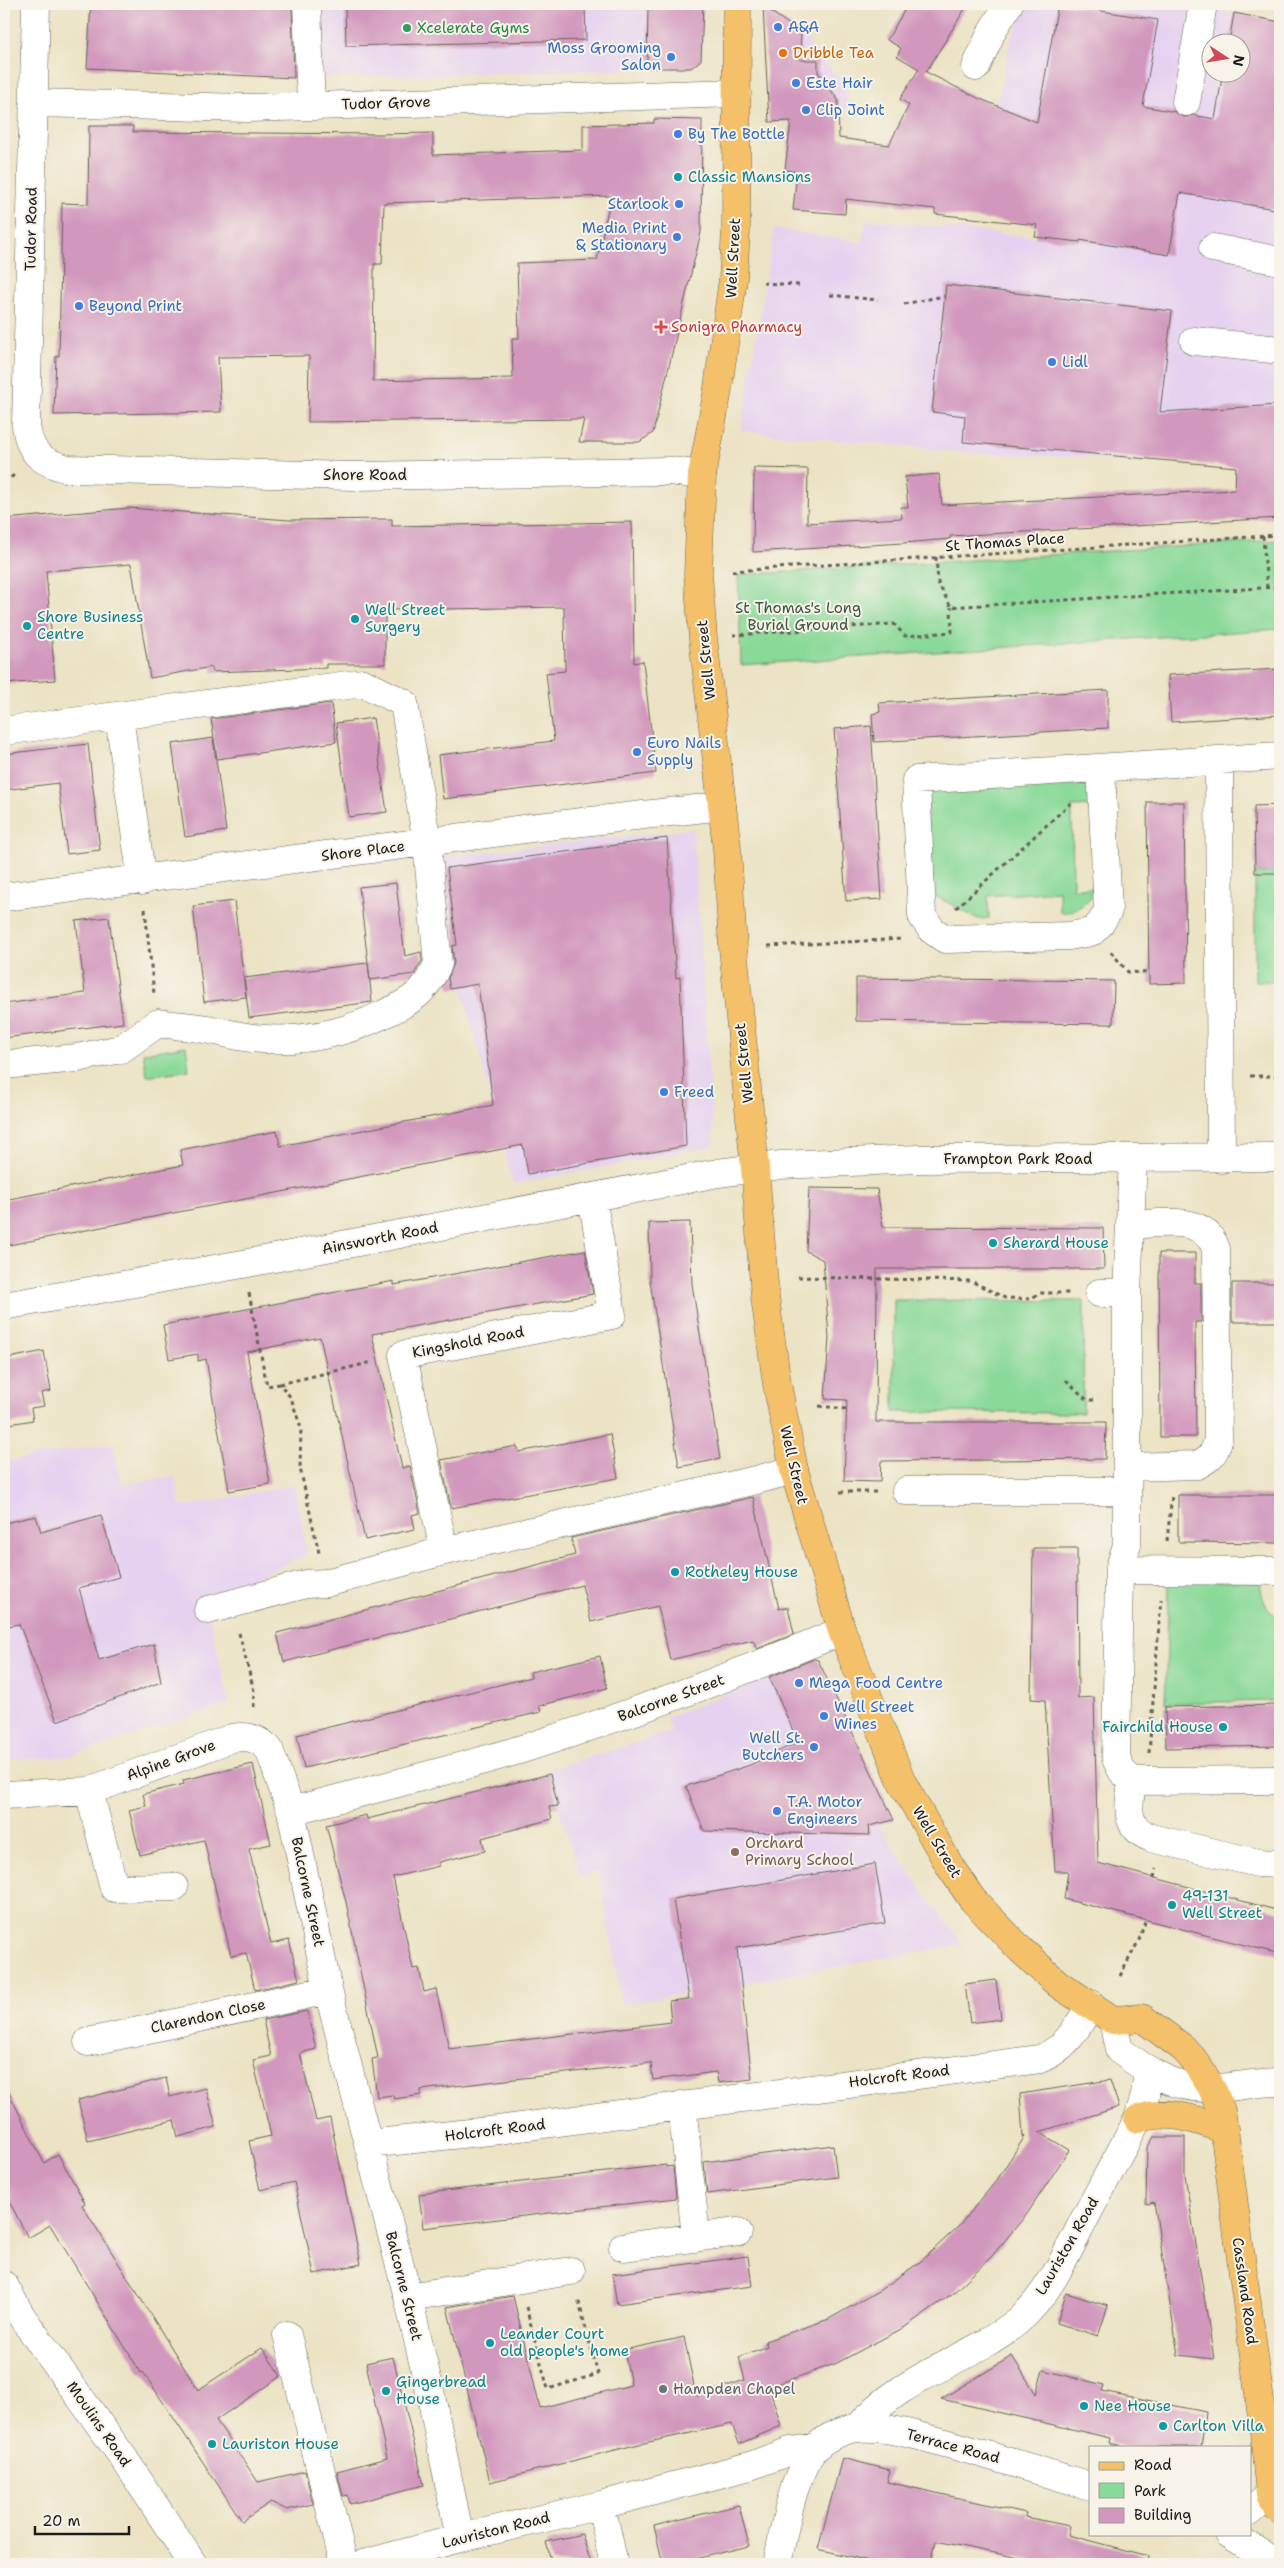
<svg xmlns="http://www.w3.org/2000/svg" width="1284" height="2568" font-family="'Shantell Sans',sans-serif">
  <style>
    .built { fill: #e6d2f0; fill-rule: evenodd }
    .green { fill: #89d998; stroke: #527a5a }
    .building { fill: #d197bd; fill-rule: evenodd }
    .lines { fill: none; stroke-linecap: round; stroke-linejoin: round }
    .minor-casing { stroke: #646257; stroke-width: 29 }
    .major-casing { stroke: #646257; stroke-width: 29 }
    .path { stroke: #646257; stroke-width: 3; stroke-dasharray: 4 4; stroke-linecap: butt }
    .minor { stroke: #fff; stroke-width: 28 }
    .major { stroke: #f4c16a; stroke-width: 28 }
    .shop-dot { fill: #3f7fe0; stroke: #f7f3e8; stroke-width: 2 }
    .leisure-dot { fill: #2e9e5b; stroke: #f7f3e8; stroke-width: 2 }
    .food-dot { fill: #e8710a; stroke: #f7f3e8; stroke-width: 2 }
    .culture-dot { fill: #0f9aa8; stroke: #f7f3e8; stroke-width: 2 }
    .health-dot { fill: #e0444e; stroke: #f7f3e8; stroke-width: 2 }
    .education-dot { fill: #8d6e63; stroke: #f7f3e8; stroke-width: 2 }
    .worship-dot { fill: #6b7280; stroke: #f7f3e8; stroke-width: 2 }
    .labels { text-anchor: middle; stroke-width: 4; stroke-linejoin: round; paint-order: stroke }
    .shop-label { font-size: 15px; fill: #366cbe; stroke: #f7f3e8; text-anchor: start }
    .leisure-label { font-size: 15px; fill: #27864d; stroke: #f7f3e8; text-anchor: start }
    .food-label { font-size: 15px; fill: #c56008; stroke: #f7f3e8; text-anchor: start }
    .street-label { font-size: 15px; fill: #1c1c1c; stroke: #f7f3e8 }
    .culture-label { font-size: 15px; fill: #0d838f; stroke: #f7f3e8; text-anchor: start }
    .health-label { font-size: 15px; fill: #be3a42; stroke: #f7f3e8; text-anchor: start }
    .park-label { font-size: 15px; fill: #3d5541; stroke: #f7f3e8 }
    .education-label { font-size: 15px; fill: #785e54; stroke: #f7f3e8; text-anchor: start }
    .worship-label { font-size: 15px; fill: #5b616d; stroke: #f7f3e8; text-anchor: start }
  </style>
  <rect width="100%" height="100%" fill="#f7f3e8"/>
  <filter id="ink" filterUnits="userSpaceOnUse"><feTurbulence type="fractalNoise" baseFrequency=".02" numOctaves="2"/><feDisplacementMap in="SourceGraphic" scale="10" xChannelSelector="R" yChannelSelector="G"/><feConvolveMatrix kernelMatrix="1 2 1 2 8 2 1 2 1" color-interpolation-filters="sRGB"/></filter>
  <filter id="wash" filterUnits="userSpaceOnUse"><feTurbulence type="fractalNoise" baseFrequency=".0096" numOctaves="4" result="noise"/><feDisplacementMap in="SourceGraphic" scale="20" xChannelSelector="R" yChannelSelector="G"/><feGaussianBlur stdDeviation="1.12" result="paint"/><feColorMatrix in="noise" values="0 0 0 0 0 0 0 0 0 0 0 0 0 0 0 0 0 1.4 0 .05"/><feComposite in="paint" operator="in"/></filter>
  <g filter="url(#wash)">
    <rect width="100%" height="100%" fill="#ebe3c4"/>
    <path class="built" d="M295,4H703L701,60L691,68L298,78Z
      M1026,4H1180L1280,22V453L1160,460L973,453L741,431L774,229L862,242L866,219L1080,242L1091,241L988,144L1010,42ZM1212,42H1242V72H1212Z
      M772,12L801,33L847,88L848,108L838,116V120L769,122L764,20Z
      M693,829L714,1146L513,1184L463,991L443,857Z
      M113,1443L122,1485L174,1476L181,1507L294,1485L307,1554L200,1603L208,1610L229,1704L66,1757L4,1760V1462Z
      M811,1659L818,1660L894,1820L878,1824L929,1900L963,1944L622,2005L599,1871L580,1876L558,1806L550,1769L671,1732L666,1718Z"/>
    <path class="green" d="M1280,540V629L741,665L738,575Z
      M1083,779L1090,787L1095,806L1072,807L1073,888H1096C1088,904 1079,910 1060,913L1059,891L988,896L989,918L978,919L928,892L927,790Z
      M1255,873H1280V982L1255,981Z
      M186,1046L189,1070L147,1076L143,1053Z
      M894,1300L1084,1301L1083,1413L894,1412Z
      M1169,1581L1260,1582C1262,1597 1265,1612 1280,1617V1701L1165,1703Z"/>
    <g id="blocks">
      <path class="building" d="M91,4H292L294,78L87,68Z
        M345,4H585L586,40L346,46Z
        M648,4H703L701,60L691,68H647Z
        M908,4H968L926,72L978,98L1037,122L1058,4L1158,20L1143,106L1175,112L1184,117L1193,115L1215,119L1223,72H1242V42H1229L1234,13L1280,22V210L1180,193L1169,255L1080,240V242L1035,237L1037,225L935,214V209L846,199L845,214L793,210L797,172L785,170L791,121L769,122L763,6L801,33L800,60H818V72L838,100L839,138L889,145L909,105L900,99L919,69L897,56L901,48L887,40Z
        M654,119L702,120L701,232L653,433L639,442H579L584,419L308,422L309,356L218,357L221,412L54,415L56,356H59L62,203L88,204L89,126H133V132L379,134L433,133V155L583,150V125L654,123ZM611,196L597,260L517,263L519,338H512L513,378L373,381L374,264H382L384,203Z
        M946,285L1172,311L1160,412L1280,405V518L950,536V539L903,543L753,552L754,468L808,469L807,523L902,518L901,507H908L905,477L939,474L942,505L1235,490L1236,467L963,442L965,416L932,412Z
        M129,508L289,520L392,519V526L632,522L634,663L643,661L656,773L443,799L438,755L554,741L546,673L565,671L564,607L385,610V664H326V668L212,672V667L150,678L131,564L46,571L55,680L4,684V519Z
        M1280,669V715L1171,722L1168,675Z
        M1108,690V728L874,742L872,714L880,712L879,703Z
        M331,703L336,742L217,759L211,719Z
        M373,718L387,812L349,817L336,723Z
        M871,726L882,899L846,901L834,729Z
        M213,738L226,831L185,837L172,744Z
        M88,744L100,850L67,854L58,783L4,790V754Z
        M1147,802H1184L1186,983L1149,984Z
        M1280,805V873H1255L1254,806Z
        M667,838L676,978L680,977L686,1146L528,1174L523,1145L4,1246V1200L183,1165L180,1150L277,1131L280,1146L493,1105L478,984L450,989L448,978L454,963L452,946L457,945L447,868Z
        M396,883L405,956L421,952L422,961L414,974L370,980L359,887Z
        M234,901L246,997L204,1002L193,906Z
        M109,917L123,1023L4,1038V1004L85,993L76,921Z
        M368,963L372,1002L249,1018L244,978Z
        M856,978L1114,981L1113,1024L856,1021Z
        M809,1188L877,1189L883,1227L1103,1228L1104,1269H877L876,1422H1106L1105,1459L881,1461L880,1482L844,1481L847,1400L825,1399L829,1337L823,1260L806,1251Z
        M690,1222L692,1284L720,1459L679,1467L650,1281L649,1223Z
        M585,1250L593,1294L372,1334L402,1468L410,1466L420,1513L412,1515L415,1529L365,1540L320,1337L247,1352L270,1484L229,1491L206,1359L198,1361V1354L169,1359L163,1325L394,1281V1285Z
        M1159,1253H1195V1283H1201V1322H1195L1196,1437H1160Z
        M1232,1283H1280V1322H1232Z
        M44,1351L51,1391L41,1393L44,1406L31,1408L33,1420L4,1425V1359Z
        M610,1434L618,1478L451,1508L441,1460L517,1446L519,1452Z
        M1178,1495H1280V1543L1178,1542Z
        M753,1497L779,1609L788,1607L794,1634L757,1649L753,1640L670,1660L658,1606L591,1622L582,1585L284,1662L277,1633L575,1555L571,1538Z
        M101,1515L119,1577L79,1588L99,1660L154,1644L161,1682L57,1721L19,1624L4,1627V1523L36,1516L41,1532Z
        M1033,1548H1077L1078,1698L1094,1697L1098,1863L1280,1911V1954L1064,1899L1068,1871H1055L1045,1700L1031,1699Z
        M600,1656L607,1688L539,1706L541,1712L304,1768L297,1735L531,1677L530,1672Z
        M814,1659L818,1660L894,1820L869,1826L870,1835L704,1831L686,1786L750,1765L798,1742L769,1677Z
        M1280,1705V1746L1166,1748L1165,1707Z
        M253,1764L271,1844L249,1849L271,1944L289,1940L299,1980L255,1990L246,1953L231,1956L204,1840L140,1855L129,1810L146,1806L143,1794L184,1784L183,1780Z
        M550,1774L558,1806L549,1807L552,1819L482,1838L485,1851L439,1862V1866L393,1877L413,1969L419,1968L424,1992L436,1989L449,2049L671,2022L669,2001L689,1999L673,1899L875,1864L885,1923L737,1948L752,2079L718,2083L716,2072L653,2080L651,2063L421,2090V2095L394,2099L393,2095L377,2097L372,2059L378,2058L346,1902L326,1825L366,1815L367,1819Z
        M996,1980L1001,2019L970,2023L965,1984Z
        M307,2011L316,2049L300,2053L316,2121L330,2118L361,2264L314,2274L294,2182L260,2190L249,2141L271,2136L253,2060L271,2056L263,2020Z
        M166,2078L170,2097L206,2088L216,2127L178,2137L174,2120L88,2141L78,2100Z
        M1110,2080L1119,2107L1039,2132L1069,2150L1027,2214L992,2256L952,2294L905,2327L835,2364L769,2387L781,2426L739,2444L732,2424L635,2445L490,2482L447,2307L513,2296L540,2408L631,2385L624,2350L684,2337L696,2396L745,2380L739,2357L767,2346L765,2341L829,2319L880,2290L920,2262L959,2226L997,2180L1025,2136L1023,2137L1020,2094Z
        M4,2083L44,2163L58,2154L85,2203L82,2205L198,2390L262,2348L281,2376L216,2420L258,2482L305,2471L313,2504L287,2510L271,2502L242,2521L143,2372L141,2373L50,2225L28,2238L4,2191Z
        M1154,2137H1185V2175L1214,2359L1178,2355L1154,2202L1146,2204L1147,2148Z
        M833,2145L837,2177L707,2194L704,2162Z
        M666,2165V2167L673,2166L676,2198L423,2228L419,2194Z
        M748,2256L752,2286L617,2304L612,2274Z
        M1066,2293L1108,2306L1098,2336L1057,2323Z
        M1012,2356L1036,2394L1043,2370L1104,2385L1102,2391L1206,2412L1201,2447H1128L1109,2443L1110,2438L941,2399Z
        M393,2357L424,2485L350,2504L348,2495L343,2496L337,2471L387,2458L366,2363Z
        M842,2458L890,2470L887,2482L1026,2513L1025,2517L1070,2526L1068,2535L1148,2556L1147,2564H1048L936,2541L931,2564H882L818,2549Z
        M739,2505L749,2546L674,2564H663L654,2526Z
        M582,2534L591,2564H552L546,2542Z"/>
    </g>
  </g>
  <g filter="url(#ink)">
    <use href="#blocks" fill-opacity="0" stroke="#646257" stroke-width="1"/>
    <g class="lines">
      <defs>
        <path id="minor" d="M36,4L26,426C30,454 41,462 68,469L354,476L670,471L702,475
          M307,4L311,106
          M976,67L993,29L1009,4
          M1186,102L1203,4
          M35,103L248,108L737,93
          M1213,248L1280,261
          M1194,341L1280,350
          M119,716L142,881
          M4,731L363,683L404,703L427,843L438,964C425,993 412,1001 384,1014C342,1035 298,1043 252,1038C234,1036 217,1030 199,1028C186,1026 171,1025 158,1023L121,1049L77,1058L4,1065
          M1219,760L1221,1159
          M1101,769L1108,911L1100,924L1093,931L1086,933L1069,936L945,939L932,930L922,916L916,780L1280,756
          M4,897L539,827L722,806
          M1133,1159L1127,1293V1545L1119,1570L1116,1759L1122,1771L1132,1781L1280,1780
          M1099,1293H1127
          M4,1306L243,1264L718,1173L781,1165L918,1159L1280,1157
          M1129,1467L1197,1465C1210,1459 1215,1453 1218,1440L1216,1249C1204,1213 1161,1224 1130,1225
          M906,1491H1127
          M444,1551L403,1355L612,1315L592,1197
          M1119,1570L1280,1571
          M208,1610L306,1584L326,1583L444,1551L756,1480L794,1470
          M1132,1781C1129,1808 1123,1826 1151,1838L1258,1863L1278,1864L1280,1861
          M89,1791L114,1888L174,1887
          M4,1795L89,1791L232,1738C247,1735 258,1738 269,1749L291,1811L328,1990L408,2297L431,2396L460,2538
          M291,1811C368,1790 446,1772 522,1749C631,1715 737,1674 842,1631
          M1113,2020L1119,2050C1148,2072 1177,2090 1214,2088C1236,2087 1258,2082 1280,2082
          M88,2042L328,1990
          M682,2105L696,2238
          M368,2144L498,2130L1040,2059C1068,2047 1076,2029 1091,2004
          M623,2247L738,2232
          M4,2285L22,2317L125,2460L193,2564
          M408,2297L571,2271
          M287,2335L344,2564
          M858,2428C900,2376 967,2362 1018,2321C1049,2295 1068,2251 1086,2216C1103,2184 1121,2151 1138,2119L1145,2095L1148,2071
          M601,2505L614,2564
          M1250,2512L1270,2495
          M1229,2534L1277,2564
          M363,2564L460,2538L601,2505L750,2466L790,2451L817,2447
          M777,2564C784,2532 793,2470 817,2446C827,2437 845,2429 858,2428C889,2426 922,2437 952,2445C998,2458 1044,2472 1090,2486"/>
        <path id="major" d="M737,4L736,231L733,279L717,395L702,475L698,574L703,638L727,849L733,948L755,1168L765,1297L777,1384L794,1470L842,1631L902,1782L951,1868L972,1899L1021,1950L1058,1984L1113,2020L1142,2018L1183,2048L1194,2060L1212,2088L1221,2111L1224,2129L1264,2432L1270,2495L1280,2510
          M1138,2119C1167,2108 1196,2120 1224,2129"/>
      </defs>
      <use href="#minor" class="minor-casing"/>
      <use href="#major" class="major-casing"/>
      <path class="path" d="M763,283L799,285
        M830,295L878,300
        M904,304L944,296
        M4,482L16,474
        M1263,536L1267,588
        M936,557L938,583L951,607L1277,587
        M732,571L1280,535
        M1277,587L1280,579
        M1277,587L1280,591
        M733,635L894,624L905,636L952,632L951,607
        M956,908L1073,801
        M145,909L154,994
        M768,946L903,939
        M1111,952L1128,972L1149,973
        M1250,1076H1280
        M798,1277L971,1281L1005,1298L1030,1299L1040,1293H1070
        M249,1293L267,1386L280,1384L291,1398L301,1428L300,1468L319,1553
        M1066,1380L1087,1400H1097
        M280,1384L373,1362
        M819,1406L846,1409
        M840,1492H878
        M1167,1541L1172,1495
        M239,1633L254,1691V1710
        M1149,1753L1161,1599
        M1154,1878L1156,1869
        M1120,1976L1139,1940L1146,1919
        M526,2307L548,2389L598,2374L578,2299"/>
      <use href="#minor" class="minor"/>
      <use href="#major" class="major"/>
    </g>
  </g>
  <g class="shop-dot">
    <circle cx="778" cy="27" r="5"/>
    <circle cx="671" cy="57" r="5"/>
    <circle cx="796" cy="83" r="5"/>
    <circle cx="806" cy="110" r="5"/>
    <circle cx="678" cy="134" r="5"/>
    <circle cx="679" cy="204" r="5"/>
    <circle cx="677" cy="237" r="5"/>
    <circle cx="79" cy="306" r="5"/>
    <circle cx="1052" cy="362" r="5"/>
    <circle cx="637" cy="752" r="5"/>
    <circle cx="664" cy="1092" r="5"/>
    <circle cx="799" cy="1683" r="5"/>
    <circle cx="824" cy="1716" r="5"/>
    <circle cx="814" cy="1747" r="5"/>
    <circle cx="777" cy="1811" r="5"/>
  </g>
  <circle class="leisure-dot" cx="407" cy="28" r="5"/>
  <circle class="food-dot" cx="783" cy="53" r="5"/>
  <g class="culture-dot">
    <circle cx="678" cy="177" r="5"/>
    <circle cx="355" cy="619" r="5"/>
    <circle cx="27" cy="626" r="5"/>
    <circle cx="993" cy="1243" r="5"/>
    <circle cx="675" cy="1572" r="5"/>
    <circle cx="1223" cy="1727" r="5"/>
    <circle cx="1172" cy="1905" r="5"/>
    <circle cx="490" cy="2343" r="5"/>
    <circle cx="386" cy="2391" r="5"/>
    <circle cx="1084" cy="2406" r="5"/>
    <circle cx="1163" cy="2426" r="5"/>
    <circle cx="212" cy="2444" r="5"/>
  </g>
  <path class="health-dot" d="M658.5 319.5h5v5h5v5h-5v5h-5v-5h-5v-5h5z"/>
  <circle class="education-dot" cx="735" cy="1852" r="5"/>
  <circle class="worship-dot" cx="663" cy="2389" r="5"/>
  <g class="labels">
    <g class="shop-label">
      <text x="788" y="32">A&amp;A</text>
      <text x="661" y="53" text-anchor="end">Moss Grooming<tspan x="661" dy="17">Salon</tspan></text>
      <text x="806" y="88">Este Hair</text>
      <text x="816" y="115">Clip Joint</text>
      <text x="688" y="139">By The Bottle</text>
      <text x="669" y="209" text-anchor="end">Starlook</text>
      <text x="667" y="233" text-anchor="end">Media Print<tspan x="667" dy="17">&amp; Stationary</tspan></text>
      <text x="89" y="311">Beyond Print</text>
      <text x="1062" y="367">Lidl</text>
      <text x="647" y="748">Euro Nails<tspan x="647" dy="17">Supply</tspan></text>
      <text x="674" y="1097">Freed</text>
      <text x="809" y="1688">Mega Food Centre</text>
      <text x="834" y="1712">Well Street<tspan x="834" dy="17">Wines</tspan></text>
      <text x="804" y="1743" text-anchor="end">Well St.<tspan x="804" dy="17">Butchers</tspan></text>
      <text x="787" y="1807">T.A. Motor<tspan x="787" dy="17">Engineers</tspan></text>
    </g>
    <g class="leisure-label">
      <text x="417" y="33">Xcelerate Gyms</text>
    </g>
    <g class="food-label">
      <text x="793" y="58">Dribble Tea</text>
    </g>
    <g class="street-label">
      <text transform="translate(386 103) rotate(-2)" y="5">Tudor Grove</text>
      <text transform="translate(31 229) rotate(-89)" y="5">Tudor Road</text>
      <text transform="translate(733 258) rotate(-87)" y="5">Well Street</text>
      <text x="365" y="480">Shore Road</text>
      <text transform="translate(1005 542) rotate(-4)" y="5">St Thomas Place</text>
      <text transform="translate(706 660) rotate(-96)" y="5">Well Street</text>
      <text transform="translate(363 851) rotate(-7)" y="5">Shore Place</text>
      <text transform="translate(744 1063) rotate(-96)" y="5">Well Street</text>
      <text x="1018" y="1164">Frampton Park Road</text>
      <text transform="translate(380 1238) rotate(-11)" y="5">Ainsworth Road</text>
      <text transform="translate(468 1342) rotate(-11)" y="5">Kingshold Road</text>
      <text transform="translate(794 1465) rotate(77)" y="5">Well Street</text>
      <text transform="translate(671 1698) rotate(-20)" y="5">Balcorne Street</text>
      <text transform="translate(171 1760) rotate(-20)" y="5">Alpine Grove</text>
      <text transform="translate(937 1842) rotate(59)" y="5">Well Street</text>
      <text transform="translate(308 1892) rotate(78)" y="5">Balcorne Street</text>
      <text transform="translate(208 2016) rotate(-12)" y="5">Clarendon Close</text>
      <text transform="translate(899 2076) rotate(-7)" y="5">Holcroft Road</text>
      <text transform="translate(495 2130) rotate(-7)" y="5">Holcroft Road</text>
      <text transform="translate(1067 2246) rotate(-60)" y="5">Lauriston Road</text>
      <text transform="translate(404 2286) rotate(76)" y="5">Balcorne Street</text>
      <text transform="translate(1245 2291) rotate(82)" y="5">Cassland Road</text>
      <text transform="translate(99 2424) rotate(55)" y="5">Moulins Road</text>
      <text transform="translate(953 2446) rotate(15)" y="5">Terrace Road</text>
      <text transform="translate(496 2530) rotate(-14)" y="5">Lauriston Road</text>
    </g>
    <g class="culture-label">
      <text x="688" y="182">Classic Mansions</text>
      <text x="365" y="615">Well Street<tspan x="365" dy="17">Surgery</tspan></text>
      <text x="37" y="622">Shore Business<tspan x="37" dy="17">Centre</tspan></text>
      <text x="1003" y="1248">Sherard House</text>
      <text x="685" y="1577">Rotheley House</text>
      <text x="1213" y="1732" text-anchor="end">Fairchild House</text>
      <text x="1182" y="1901">49-131<tspan x="1182" dy="17">Well Street</tspan></text>
      <text x="500" y="2339">Leander Court<tspan x="500" dy="17">old people's home</tspan></text>
      <text x="396" y="2387">Gingerbread<tspan x="396" dy="17">House</tspan></text>
      <text x="1094" y="2411">Nee House</text>
      <text x="1173" y="2431">Carlton Villa</text>
      <text x="222" y="2449">Lauriston House</text>
    </g>
    <g class="health-label">
      <text x="671" y="332">Sonigra Pharmacy</text>
    </g>
    <g class="park-label">
      <text x="798" y="613">St Thomas's Long<tspan x="798" dy="17">Burial Ground</tspan></text>
    </g>
    <g class="education-label">
      <text x="745" y="1848">Orchard<tspan x="745" dy="17">Primary School</tspan></text>
    </g>
    <g class="worship-label">
      <text x="673" y="2394">Hampden Chapel</text>
    </g>
  </g>
  <rect width="1284" height="2568" fill="none" stroke="#f7f3e8" stroke-width="20"/>
  <rect x="1089" y="2446" width="162" height="90" fill="#f7f3e8" stroke="#9f9d96"/>
  <rect x="1099" y="2462" width="25" height="8" fill="#f4c16a" stroke="#9f9d96"/>
  <text x="1134" y="2470" font-size="15" fill="#1c1c1c">Road</text>
  <rect x="1099" y="2483" width="25" height="15" fill="#89d998" stroke="#9f9d96"/>
  <text x="1134" y="2496" font-size="15" fill="#1c1c1c">Park</text>
  <rect x="1099" y="2508" width="25" height="15" fill="#d197bd" stroke="#9f9d96"/>
  <text x="1134" y="2520" font-size="15" fill="#1c1c1c">Building</text>
  <g transform="translate(1226 58) rotate(102)"><circle r="24" fill="#f7f3e8" stroke="#9f9d96"/>
  <path d="M0-4L9 19L0 12L-9 19Z" fill="#d1495b"/>
  <text y="-8" font-size="14" font-weight="bold" text-anchor="middle" fill="#1c1c1c">N</text>
  </g>
  <path d="M35 2526v8h94v-8" fill="none" stroke="#1c1c1c" stroke-width="2.5"/>
  <text x="42" y="2526" font-size="15" fill="#1c1c1c" stroke="#f7f3e8" stroke-width="4" paint-order="stroke">20 m</text>
</svg>
